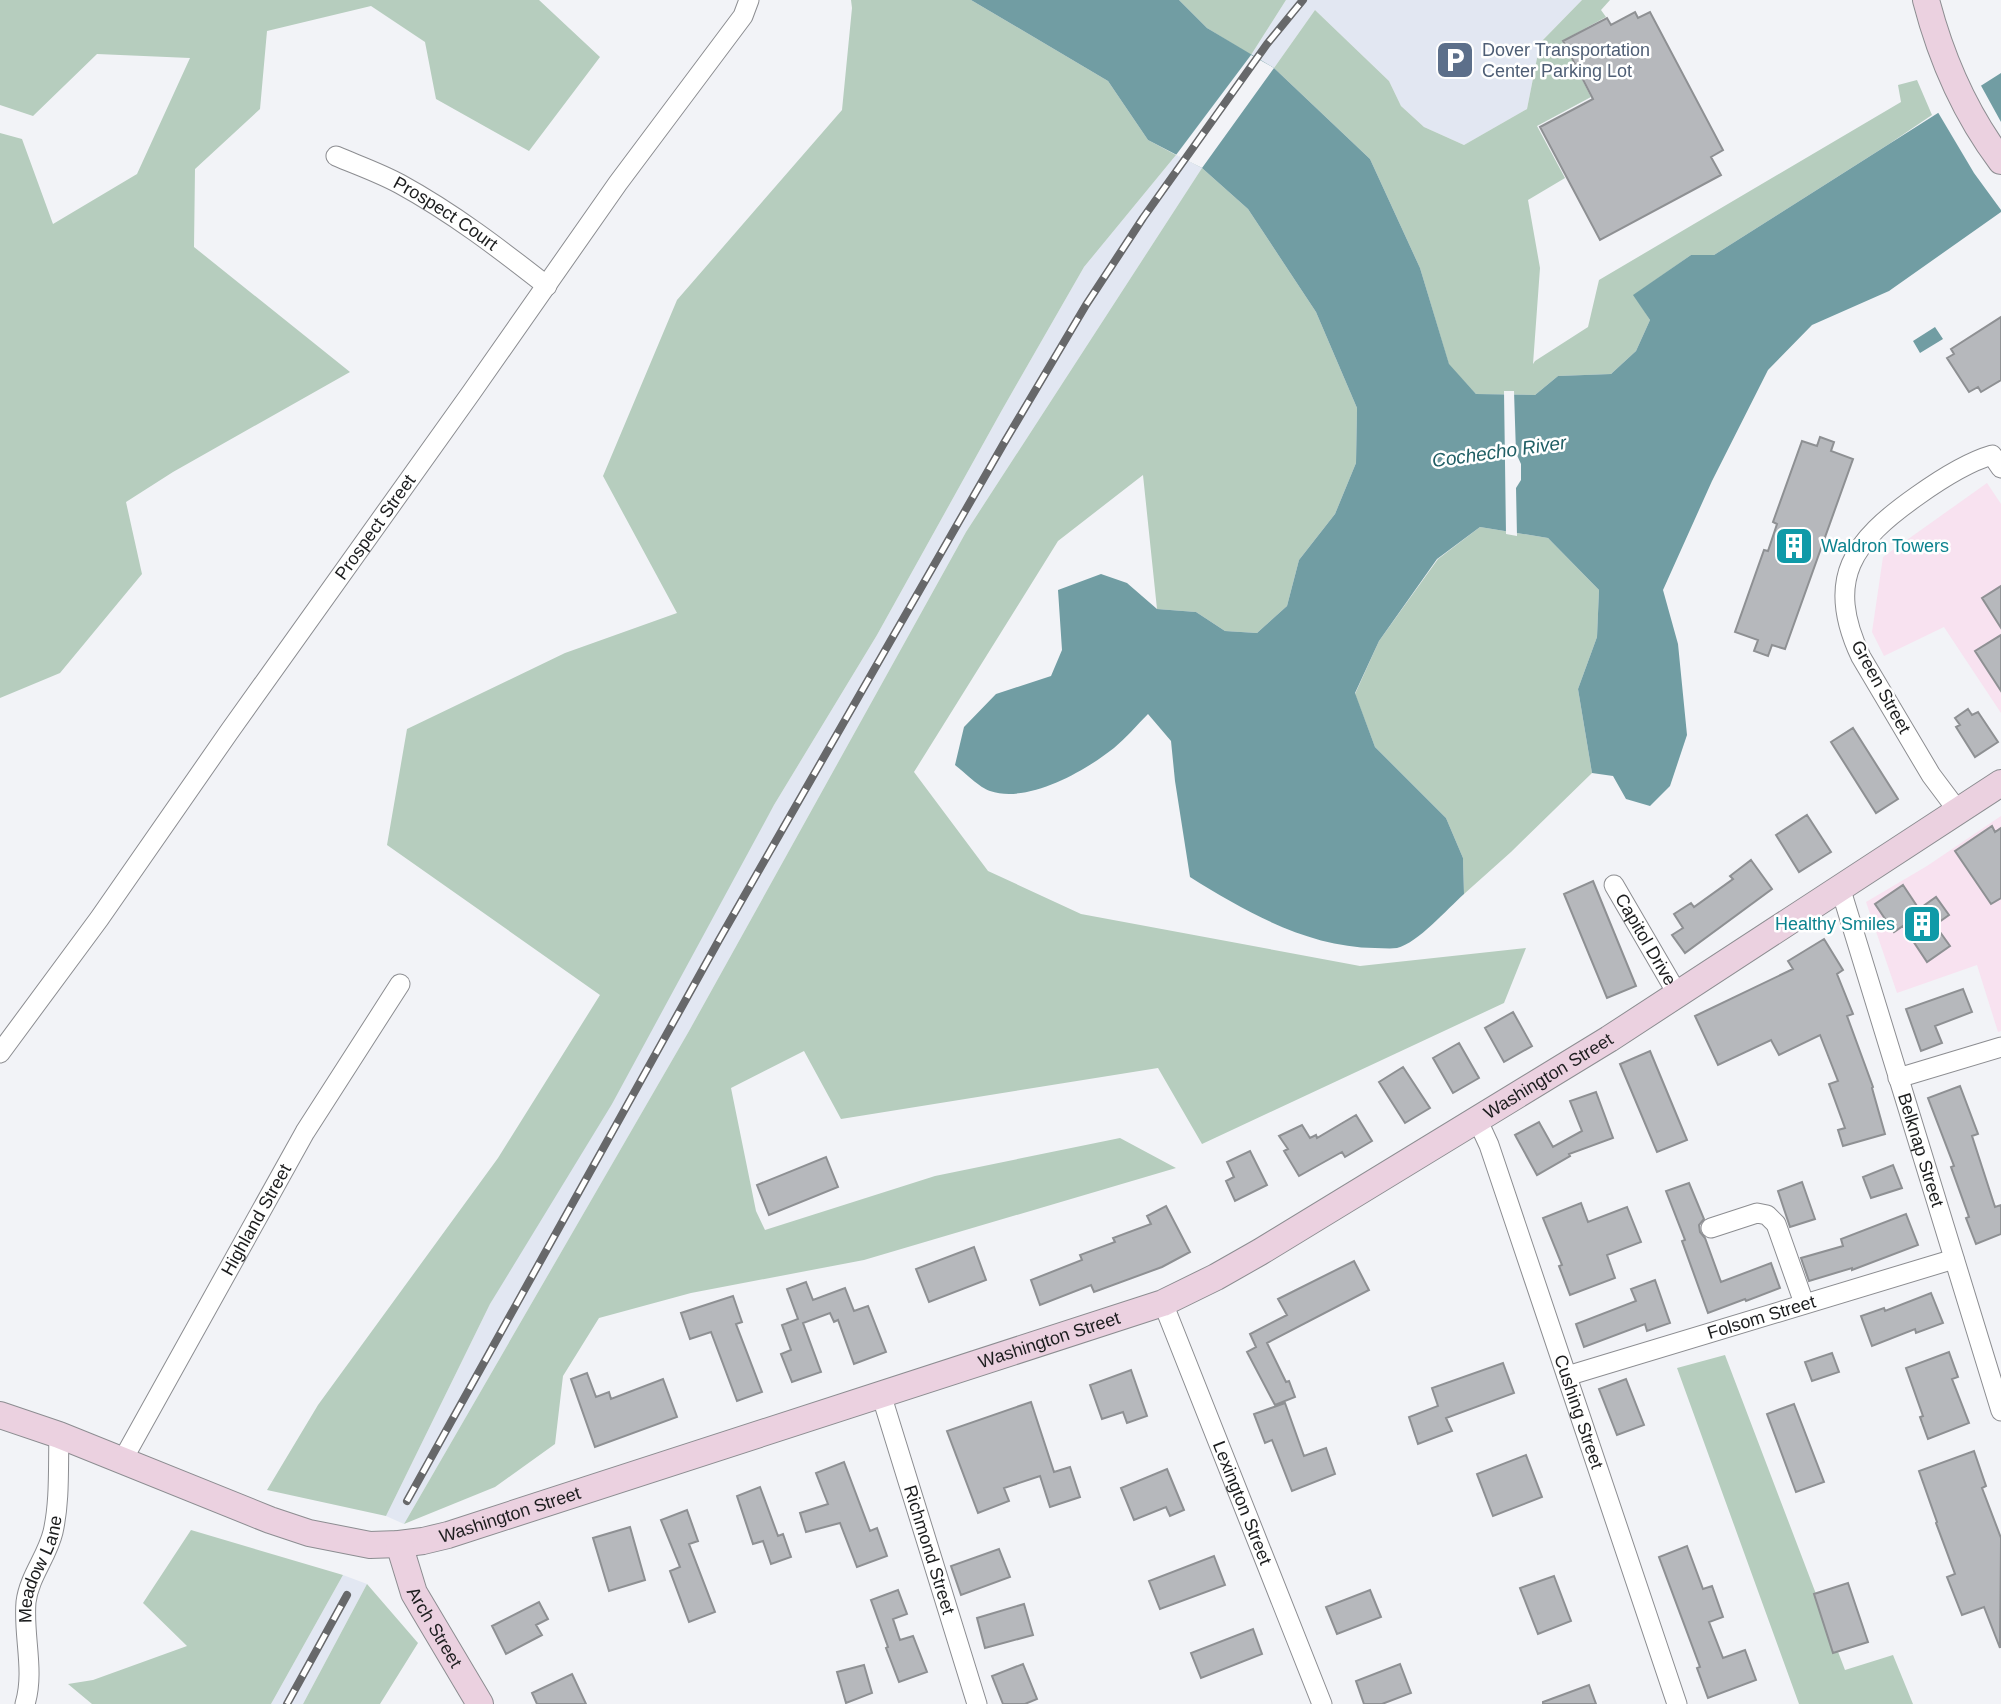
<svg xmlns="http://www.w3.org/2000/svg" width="2001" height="1704" font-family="Arial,sans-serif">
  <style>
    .commercial { fill: #f8e2f0 }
    .built { fill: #e2e7f2 }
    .green { fill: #b6cdbe }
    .water { fill: #719da3 }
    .pier { fill: #f2f3f7 }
    .building { fill: #b6b8bc; stroke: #8e9093; stroke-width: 2 }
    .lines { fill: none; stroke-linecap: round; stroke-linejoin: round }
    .street-casing { stroke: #8c8d91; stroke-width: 21 }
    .secondary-casing { stroke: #8c8d91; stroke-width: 28 }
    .street { stroke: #fff; stroke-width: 19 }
    .secondary { stroke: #ebd1e0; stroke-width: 26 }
    .rail-casing { stroke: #67686a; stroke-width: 8 }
    .rail { stroke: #fff; stroke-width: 5; stroke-dasharray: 16; stroke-linecap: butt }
    .labels { text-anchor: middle; stroke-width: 5; stroke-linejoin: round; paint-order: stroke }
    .service-label { font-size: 18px; fill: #4e5e75; stroke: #fff; text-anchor: start }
    .street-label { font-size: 18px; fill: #1c1d1e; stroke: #fff }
    .culture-label { font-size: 18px; fill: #0d838f; stroke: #fff; text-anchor: start }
    .water-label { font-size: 19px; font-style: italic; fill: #205f65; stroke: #fff }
  </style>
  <rect width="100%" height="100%" fill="#f2f3f7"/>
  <path class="commercial" d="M1987,483L2001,504V713L1944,627L1884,656L1872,632L1883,557Z
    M2001,816V1031L1998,1032L1977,965L1897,993L1866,902L1927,866Z"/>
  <path class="built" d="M1286,0H1582L1540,43L1527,109L1464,145L1424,127L1401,106L1389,81L1315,10L1274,68L1251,55Z
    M1176,155L1202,168L966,532L689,1031L404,1524L386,1516L490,1304L774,805L877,635L1002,410L1084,267Z
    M343,1575L367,1584L303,1704H271Z"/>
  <path class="green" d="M0,0H539L600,57L529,151L436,99L425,42L371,6L267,31L260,109L195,169L194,247L350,372L173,472L126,502L142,574L60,673L0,698V133L22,139L53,224L137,174L190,58L97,54L33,116L0,105Z
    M851,0H971L1108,81L1148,140L1176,155L1084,267L1002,410L877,635L774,805L612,1104L490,1304L386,1516L267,1490L318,1405L498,1158L600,995L387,845L407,729L565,653L677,613L603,476L677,300L842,110L852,8Z
    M1179,0H1286L1251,55L1207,28Z
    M1582,0H1610L1601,10L1606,17L1562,41L1591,97L1537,126L1565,178L1528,200L1540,268L1533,364L1535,361L1588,327L1599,280L1901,102L1898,85L1917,80L1932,115L1889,144L1714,255H1691L1634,295L1650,320L1636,351L1611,374L1558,376L1535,395L1476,394L1449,365L1420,268L1370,159L1274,68L1315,10L1389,81L1401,106L1424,127L1464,145L1527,109L1540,43Z
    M1202,168L1248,209L1316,312L1357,408L1356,463L1335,514L1299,560L1287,606L1257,633L1225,631L1196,612L1157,609L1143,475L1058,541L914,772L988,871L1081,914L1360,966L1526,948L1504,1003L1202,1144L1158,1068L841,1119L804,1051L731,1088L756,1211L765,1230L935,1176L1120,1138L1176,1168L864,1260L691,1293L599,1318L563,1376L555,1444L495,1487L404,1524L689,1031L966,532Z
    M1480,527L1548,538L1599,590L1597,637L1578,689L1592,773L1511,852L1464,894L1463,858L1446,818L1375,747L1355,694L1379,641L1438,559Z
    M1725,1355L1845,1670L1893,1655L1913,1704H1799L1677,1368Z
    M191,1530L343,1575L271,1704H92L68,1684L93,1680L187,1646L143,1603Z
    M367,1584L418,1643L380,1704H303Z"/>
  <path class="water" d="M971,0H1179L1207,28L1274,68L1370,159L1420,268L1449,364L1476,394L1535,395L1558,376L1611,374L1636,351L1650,320L1633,295L1691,255H1714L2001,73V212L1889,291L1812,325L1768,370L1712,481L1663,590L1678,644L1687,735L1670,786L1650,806L1626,799L1613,776L1592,773L1578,689L1597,637L1599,590L1548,538L1480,527L1437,559L1379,641L1355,693L1375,747L1446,818L1463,858L1464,894C1447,909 1418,943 1397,948C1390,949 1382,948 1375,948C1307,947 1246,912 1190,877L1175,781L1171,741L1148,714C1137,725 1126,738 1114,748C1085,771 1028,804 990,791C980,788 964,772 955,765L964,727L996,694L1051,676L1062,650L1058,590L1101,574L1127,583L1157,609L1196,612L1225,631L1257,633L1287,606L1299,560L1335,514L1356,463L1357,408L1316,312L1248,209L1202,168L1148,140L1108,81Z
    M1935,327L1943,339L1920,353L1913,341Z"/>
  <path class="pier" d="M1251,55L1274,68L1202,168L1176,155Z
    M1979,82L2001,122V210L1974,173L1936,109Z
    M1504,391H1514L1516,453L1521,464V480L1516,488L1517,536L1506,534Z"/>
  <path class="building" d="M1635,12L1638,18L1650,12L1723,150L1711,157L1721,175L1600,240L1540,127L1593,99L1563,41L1607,18L1611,25Z
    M2001,317V380L1981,392L1978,387L1969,392L1947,358L1954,354L1951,349Z
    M1820,437L1834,442L1831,451L1853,459L1785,649L1772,645L1768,656L1754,651L1758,640L1735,632L1764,550L1768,551L1777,524L1773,522L1802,441L1817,446Z
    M2001,586V628L1982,598Z
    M2001,635V691L1975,651Z
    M1968,709L1972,715L1978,712L1998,742L1975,757L1956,727L1960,725L1955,718Z
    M1853,728L1898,799L1876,813L1831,742Z
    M1807,815L1831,852L1799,872L1776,835Z
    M1992,826L1995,832L2001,828V898L1991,904L1955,851Z
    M1751,860L1772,889L1685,953L1672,935L1683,928L1674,914L1691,903L1694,907L1733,879L1730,876Z
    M1593,881L1636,986L1607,998L1564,894Z
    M1903,885L1919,909L1936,897L1949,915L1935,925L1950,946L1927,962L1903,926L1894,932L1875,904Z
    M1824,939L1843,970L1837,974L1853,1014L1847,1016L1873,1087L1872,1088L1885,1134L1843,1146L1838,1130L1845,1128L1829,1084L1838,1081L1820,1035L1779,1055L1771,1040L1718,1065L1695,1016L1793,969L1788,961Z
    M1963,989L1972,1012L1935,1026L1942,1043L1921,1051L1906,1009Z
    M1513,1012L1532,1046L1504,1062L1485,1028Z
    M1459,1043L1479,1078L1453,1093L1433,1058Z
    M1650,1051L1687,1140L1657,1152L1620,1064Z
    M1403,1067L1430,1108L1405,1123L1379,1082Z
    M1960,1086L1978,1134L1972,1136L1995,1207L2001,1205V1234L1976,1244L1966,1218L1969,1217L1951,1167L1954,1166L1928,1098Z
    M1596,1092L1613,1138L1569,1154L1570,1156L1537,1175L1515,1135L1539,1122L1553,1147L1582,1131L1570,1101Z
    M1356,1115L1372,1141L1345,1157L1342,1152L1299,1176L1284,1151L1288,1149L1279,1136L1302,1125L1310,1138L1316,1135L1317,1138Z
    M1250,1151L1267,1185L1235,1201L1226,1181L1234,1177L1227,1162Z
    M826,1157L838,1187L769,1215L757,1185Z
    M1893,1165L1902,1188L1871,1198L1863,1177Z
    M1802,1182L1815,1219L1790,1227L1778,1191Z
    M1689,1183L1704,1219L1699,1225L1700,1232L1705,1238L1721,1282L1771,1263L1780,1288L1746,1301L1745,1299L1708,1313L1682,1241L1685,1240L1666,1191Z
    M1581,1203L1588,1222L1627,1207L1641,1242L1607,1255L1615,1278L1570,1295L1559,1266L1562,1265L1543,1218Z
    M1166,1206L1190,1252L1162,1267L1094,1292L1091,1285L1040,1305L1031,1280L1082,1260L1080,1255L1115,1242L1113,1238L1151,1224L1147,1216Z
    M1906,1214L1918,1245L1852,1270V1268L1809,1281L1801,1258L1843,1246L1841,1239Z
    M974,1247L986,1280L929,1302L916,1269Z
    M1354,1261L1369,1290L1267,1343L1286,1382L1289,1381L1295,1397L1275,1405L1247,1352L1256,1347L1250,1334L1287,1315L1278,1299Z
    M1655,1280L1670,1323L1647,1331L1645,1324L1584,1347L1576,1324L1636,1301L1631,1289Z
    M806,1282L813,1300L845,1288L854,1311L868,1306L886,1352L854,1364L838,1320L834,1322L830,1313L803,1323L821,1372L792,1382L781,1354L791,1350L782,1325L798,1319L787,1289Z
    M1931,1293L1943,1323L1916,1333L1915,1329L1872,1346L1861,1316L1884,1308L1885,1311Z
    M733,1296L742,1322L736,1324L762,1392L737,1401L711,1332L690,1339L681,1313Z
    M1949,1352L1958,1377L1952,1379L1969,1423L1928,1439L1920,1417L1923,1416L1906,1368Z
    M1832,1353L1839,1372L1812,1381L1805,1362Z
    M1503,1363L1514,1393L1446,1418L1452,1431L1418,1444L1409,1417L1438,1406L1432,1388Z
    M1131,1370L1147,1416L1127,1423L1123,1412L1102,1419L1090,1385Z
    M587,1373L596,1397L609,1392L611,1399L663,1379L677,1417L595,1447L571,1379Z
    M1626,1379L1644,1425L1617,1435L1599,1389Z
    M1031,1402L1054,1472L1070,1467L1080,1497L1050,1507L1040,1476L1004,1488L1009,1501L978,1513L947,1431Z
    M1285,1403L1304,1456L1326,1448L1335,1474L1292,1491L1272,1440L1265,1443L1254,1414Z
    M1794,1404L1824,1482L1796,1492L1767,1414Z
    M1974,1451L1986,1486L1982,1488L2001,1538L2000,1648L1984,1607L1962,1615L1947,1577L1955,1574L1936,1523L1937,1522L1919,1471Z
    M1526,1455L1542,1497L1493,1516L1477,1474Z
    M844,1462L870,1531L877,1528L887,1556L857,1567L840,1523L806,1532L800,1513L828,1504L816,1473Z
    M1167,1469L1184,1510L1170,1516L1166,1507L1134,1520L1121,1488Z
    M760,1487L778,1536L783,1534L791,1557L771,1564L763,1541L753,1544L737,1496Z
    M687,1510L698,1541L689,1544L715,1612L689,1622L670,1571L680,1567L661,1520Z
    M630,1527L645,1580L609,1591L593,1538Z
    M1687,1546L1703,1589L1712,1586L1723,1617L1709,1622L1723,1658L1745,1650L1756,1680L1708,1698L1697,1668L1700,1667L1659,1557Z
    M999,1549L1010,1577L961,1595L951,1566Z
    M1214,1556L1225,1585L1160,1609L1149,1581Z
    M1554,1576L1571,1621L1538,1634L1520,1588Z
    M1848,1583L1868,1642L1833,1653L1814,1594Z
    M898,1590L907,1614L893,1619L900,1640L913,1636L927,1672L899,1682L886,1648L888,1647L871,1600Z
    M1370,1590L1381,1617L1337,1634L1326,1607Z
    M539,1602L548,1619L536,1625L542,1635L506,1654L492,1626Z
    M1024,1604L1033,1635L985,1648L977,1618Z
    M1253,1629L1262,1654L1201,1678L1191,1653Z
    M1023,1664L1037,1699L1025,1704H1003L992,1676Z
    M1400,1664L1411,1693L1382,1704H1364L1356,1681Z
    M864,1665L872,1693L846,1703L837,1672Z
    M572,1674L586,1704H537L532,1693Z
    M1589,1685L1596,1704H1543V1702Z"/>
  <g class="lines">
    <defs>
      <g id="street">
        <path id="s1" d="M336,156C357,165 380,173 400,184C453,213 500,249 547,286"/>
        <path d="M1958,811L1931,775L1861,657C1824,579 1853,541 1917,496C1938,481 1968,462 1992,455L2001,468"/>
        <path id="s2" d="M1614,885L1678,995"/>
        <path id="s3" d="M1840,887L2001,1411"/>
        <path id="s4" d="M0,1053L99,919L229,732L471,393L618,183L743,16L749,0"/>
        <path d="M1898,1078L2001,1047"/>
        <path id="s5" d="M1477,1119L1489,1145L1677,1704"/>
        <path d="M1711,1228L1757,1213L1767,1215L1776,1224L1804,1303"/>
        <path id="s6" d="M1163,1303L1322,1704"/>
        <path id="s7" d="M1567,1376L1954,1259"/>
        <path id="s8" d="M881,1394L977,1704"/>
        <path id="s9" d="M122,1461L305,1132L400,984"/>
        <path id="s10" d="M25,1704C35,1671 23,1636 26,1602C29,1577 47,1557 53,1532C60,1501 58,1467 59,1435"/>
      </g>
      <g id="secondary">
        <path d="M1926,0C1941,58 1965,113 2001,161"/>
        <path id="s11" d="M0,1415L59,1435L270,1520L309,1533L370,1545L399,1544L423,1541L448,1535L1163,1303L1216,1277L1260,1252L1609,1039L2001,783"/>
        <path id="s12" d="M399,1544L414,1593L480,1704"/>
      </g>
    </defs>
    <use href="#street" class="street-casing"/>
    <use href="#secondary" class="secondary-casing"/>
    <use href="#street" class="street"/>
    <use href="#secondary" class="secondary"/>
    <defs>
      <path id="rail" d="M407,1501L719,940L1004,443L1086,305L1143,218L1267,44L1303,0
        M287,1704L347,1595"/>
    </defs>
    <use href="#rail" class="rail-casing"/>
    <use href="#rail" class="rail"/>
  </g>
  <defs>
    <symbol id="parking-square" viewBox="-11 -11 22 22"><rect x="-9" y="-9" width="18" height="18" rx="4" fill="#5c6f8a" stroke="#fff"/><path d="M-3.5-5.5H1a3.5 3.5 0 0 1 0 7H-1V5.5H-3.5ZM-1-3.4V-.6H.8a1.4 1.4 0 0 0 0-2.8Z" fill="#fff"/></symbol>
    <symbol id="building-square" viewBox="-11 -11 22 22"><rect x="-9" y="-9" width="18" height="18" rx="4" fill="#0f9aa8" stroke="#fff"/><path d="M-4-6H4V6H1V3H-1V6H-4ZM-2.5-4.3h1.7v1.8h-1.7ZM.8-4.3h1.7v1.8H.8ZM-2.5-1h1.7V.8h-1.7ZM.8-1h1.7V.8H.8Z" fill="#fff"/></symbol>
  </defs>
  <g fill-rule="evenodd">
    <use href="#parking-square" x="1433" y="38" width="44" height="44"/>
    <use href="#building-square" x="1772" y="524" width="44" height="44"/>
    <use href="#building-square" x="1900" y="902" width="44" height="44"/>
  </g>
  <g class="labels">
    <g class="service-label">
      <text x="1482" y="56">Dover Transportation<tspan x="1482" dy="21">Center Parking Lot</tspan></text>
    </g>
    <g class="street-label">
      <text dy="6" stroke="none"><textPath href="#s1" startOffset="124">Prospect Court</textPath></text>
      <text dy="6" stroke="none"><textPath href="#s4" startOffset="646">Prospect Street</textPath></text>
      <text transform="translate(1881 687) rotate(61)" y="6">Green Street</text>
      <text dy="6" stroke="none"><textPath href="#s2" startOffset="63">Capitol Drive</textPath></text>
      <text dy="6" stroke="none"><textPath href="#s11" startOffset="1671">Washington Street</textPath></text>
      <text dy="6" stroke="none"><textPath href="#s3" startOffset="275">Belknap Street</textPath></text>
      <text dy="6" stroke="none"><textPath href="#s9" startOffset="276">Highland Street</textPath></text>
      <text dy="6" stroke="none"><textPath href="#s7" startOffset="203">Folsom Street</textPath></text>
      <text dy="6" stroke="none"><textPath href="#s11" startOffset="1104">Washington Street</textPath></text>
      <text dy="6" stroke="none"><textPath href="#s5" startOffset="310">Cushing Street</textPath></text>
      <text dy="6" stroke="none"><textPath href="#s6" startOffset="215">Lexington Street</textPath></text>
      <text dy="6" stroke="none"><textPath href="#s11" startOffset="537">Washington Street</textPath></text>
      <text dy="6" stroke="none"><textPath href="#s8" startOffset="163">Richmond Street</textPath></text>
      <text dy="6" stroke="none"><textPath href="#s10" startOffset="138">Meadow Lane</textPath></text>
      <text dy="6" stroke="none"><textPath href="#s12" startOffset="91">Arch Street</textPath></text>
    </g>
    <g class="culture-label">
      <text x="1821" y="552">Waldron Towers</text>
      <text x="1895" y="930" text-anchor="end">Healthy Smiles</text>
    </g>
    <g class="water-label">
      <text transform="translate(1499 451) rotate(-8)" y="7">Cochecho River</text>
    </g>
  </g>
</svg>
